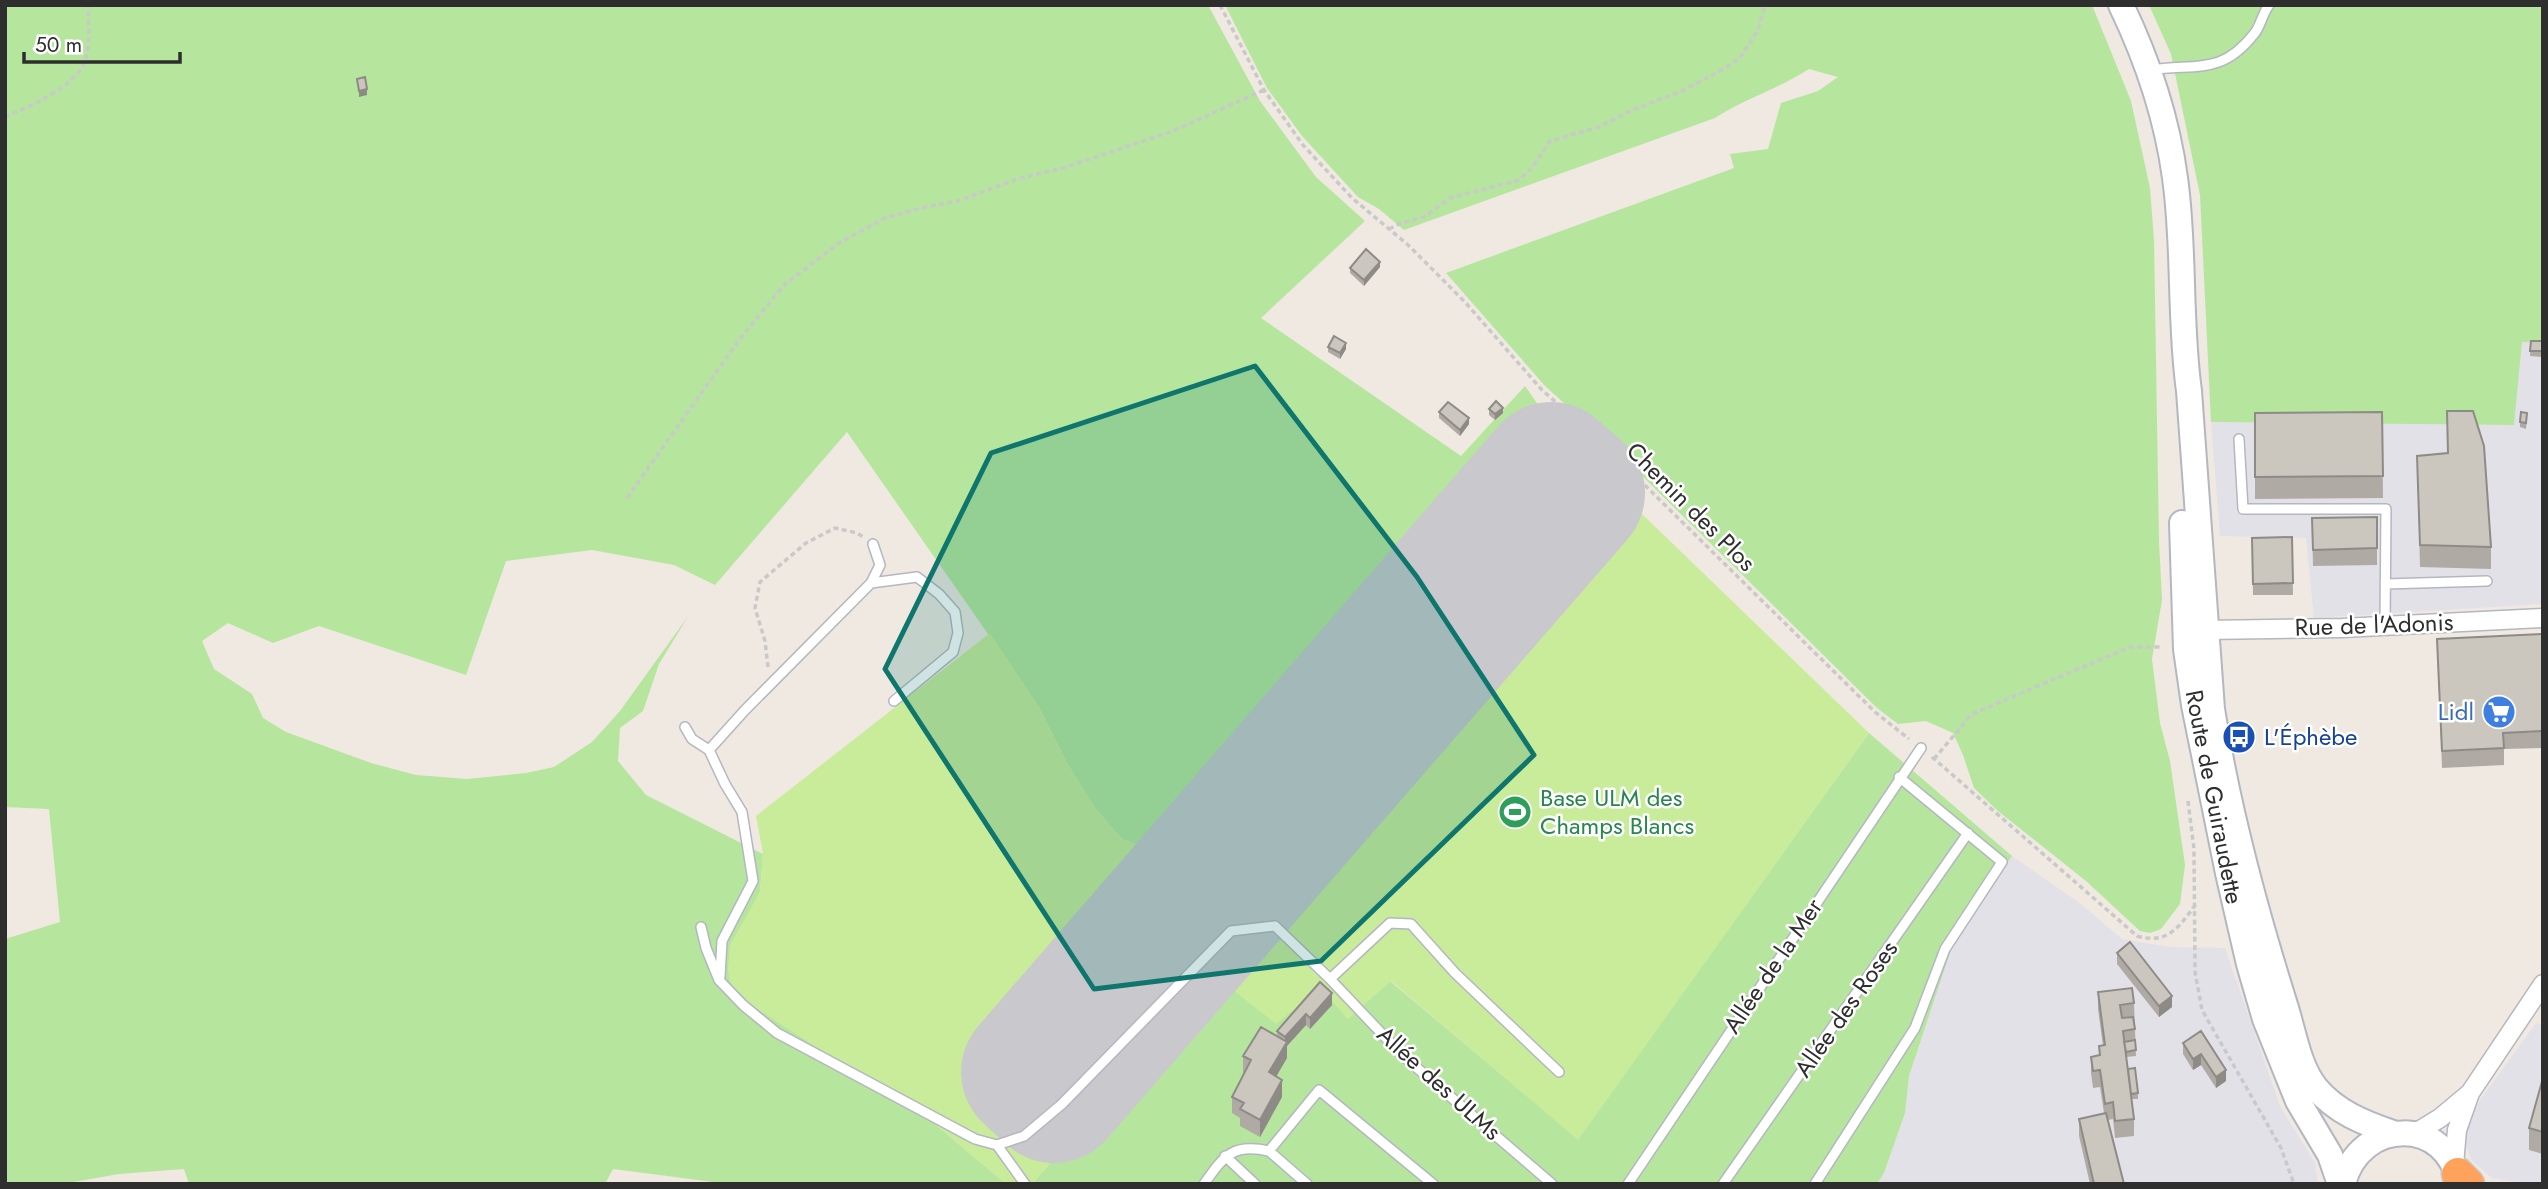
<svg xmlns="http://www.w3.org/2000/svg" width="2548" height="1189" font-family="Jost,sans-serif">
  <style>
    .industrial { fill: #e3e1e8 }
    .green { fill: #b6e59e }
    .pitch { fill: #c9ec9a }
    .lines { fill: none; stroke-linecap: round; stroke-linejoin: round }
    .runway { stroke: #c9c8cc; stroke-width: 140 }
    .lane-casing { stroke: #b4b7c1; stroke-width: 12 }
    .street-casing { stroke: #b4b7c1; stroke-width: 21 }
    .secondary-casing { stroke: #b4b7c1; stroke-width: 28 }
    .highway-casing { stroke: #c9c9c9; stroke-width: 35 }
    .path { stroke: #c9c9c9; stroke-width: 3.5; stroke-dasharray: 5 3.5; stroke-linecap: butt }
    .lane { stroke: #fff; stroke-width: 9 }
    .street { stroke: #fff; stroke-width: 18 }
    .secondary { stroke: #fff; stroke-width: 24 }
    .highway { stroke: #ffa35c; stroke-width: 32 }
    .wall { fill: #afaba4 }
    .shaded-wall { fill: #8e8b86 }
    .building { fill: #cbc7bf; stroke: #8e8b86; stroke-width: 2 }
    .marked { fill: #0f766e; fill-opacity: 0.2; stroke: #0f766e; stroke-width: 5; stroke-linejoin: round }
    .labels { text-anchor: middle; stroke-width: 5; stroke-linejoin: round; paint-order: stroke }
    .street-label { font-size: 24px; fill: #2e2e2e; stroke: #fff }
    .shop-label { font-size: 24px; fill: #366cbe; stroke: #fff; text-anchor: end }
    .transit-label { font-size: 24px; fill: #164399; stroke: #fff; text-anchor: start }
    .leisure-label { font-size: 24px; fill: #27864d; stroke: #fff; text-anchor: start }
  </style>
  <rect width="100%" height="100%" fill="#efe9e1"/>
  <path class="industrial" d="M2522,342L2543,343V604L2314,618L2306,538L2220,536L2211,422L2513,425Z
    M2012,856L2081,904L2122,939L2169,947L2225,948L2280,1106L2315,1163L2318,1184H1877L1884,1173L1905,1113L1909,1077L1953,944Z
    M2536,1023L2543,1025V1184H2525L2492,1178L2472,1161L2465,1143L2470,1114Z"/>
  <path class="green" d="M5,5H1208L1260,101L1316,177L1365,221L1261,318L1461,456L1525,386L1557,432L1214,816L1148,849L1122,839L1095,808L1067,763L1039,707L847,432L715,585L674,565L592,550L506,561L466,675L319,626L273,643L228,623L202,641L214,669L252,694L263,718L286,732L371,763L416,775L467,779L526,773L554,767L592,742L620,711L689,615L659,664L643,711L620,728L618,761L646,795L763,854L760,892L750,911L935,1124L1006,1184H729L613,1169L605,1184H189L184,1169L119,1174L62,1184H5V939L60,922L49,809L5,807Z
    M1225,5H2092L2131,101L2150,188L2154,240L2159,541L2162,600L2152,659L2160,723L2170,761L2185,865L2180,904L2161,929L2150,933L2140,931L2086,881L1998,811L1974,788L1963,755L1953,733L1926,721L1898,724L1877,708L1615,449L1545,386L1446,273L1734,168L1730,154L1768,149L1781,103L1818,91L1838,77L1809,69C1778,89 1746,98 1715,118L1404,230L1379,209L1358,197L1302,136L1267,88Z
    M2149,5H2543V343L2522,342L2514,425L2211,422L2200,195L2171,54Z
    M1869,733L2012,856L1953,944L1909,1076L1905,1113L1884,1173L1877,1184H1032L1214,975L1320,987L1348,1018L1390,981L1578,1139Z"/>
  <path class="pitch" d="M1557,432L1869,733L1578,1140L1391,981L1348,1019L1320,988L1276,1024L1214,975L1032,1184H1006L935,1124L731,992L728,969L730,945L760,892L763,854L756,816L990,633L1039,707L1067,763L1095,808L1122,839L1148,849L1214,816Z"/>
  <g class="lines">
    <path class="runway" d="M1551,472L1575,493L1054,1093L1031,1072Z"/>
    <defs>
      <path id="lane" d="M2150,70C2196,63 2221,76 2254,34C2261,26 2262,14 2269,5
        M2239,439L2243,509H2386L2385,626
        M873,544L880,565L871,583L917,577L939,594L955,612L958,633L953,652L894,701
        M2385,584L2487,581
        M685,727L692,739L709,750L745,710L871,583
        M709,750L725,784L742,812L753,881L722,941L720,977
        M701,927L706,948L719,980L743,1005L777,1033L975,1139L997,1145L1025,1184
        M1330,979L1390,923L1411,924L1455,973L1559,1072
        M997,1145L1024,1136L1062,1104L1231,931L1275,926L1330,979L1402,1055L1552,1184
        M1269,1151L1307,1184
        M1225,1156L1255,1184
        M1204,1184C1224,1156 1232,1143 1269,1151L1319,1090L1433,1184
        M1628,1184L1921,748
        M1723,1184L1968,833
        M1815,1184L1915,1028L1945,949L2002,862L1899,777"/>
      <path id="street" d="M2205,630L2342,628L2543,618
        M2414,1134L2440,1118L2470,1093
        M2454,1164L2457,1130L2470,1093L2543,984"/>
      <path id="secondary" d="M2121,5C2147,59 2167,118 2175,178C2185,248 2179,320 2189,391L2212,709C2228,811 2255,910 2286,1008C2294,1034 2299,1067 2316,1088C2336,1112 2364,1123 2393,1133
        M2182,523L2186,649L2194,705L2228,873L2249,964L2265,1019L2298,1101L2330,1155L2340,1184
        M2343,1184C2359,1117 2449,1116 2459,1184"/>
      <path id="highway" d="M2458,1174L2468,1184"/>
    </defs>
    <use href="#lane" class="lane-casing"/>
    <use href="#street" class="street-casing"/>
    <use href="#secondary" class="secondary-casing"/>
    <use href="#highway" class="highway-casing"/>
    <path class="path" d="M1220,5L1264,90L1303,145L1352,198L1407,244L1465,302L1542,390L1600,441L1875,712L1909,739
      M5,117C30,106 76,87 85,61C91,45 88,22 88,5
      M1389,229L1401,223L1424,217L1450,198L1519,180L1532,168L1550,141L1599,127L1634,109L1680,92L1725,68L1740,58L1758,30L1765,5
      M627,498L739,340L784,285L839,243L885,218L925,207L958,201L1017,179L1063,168L1173,131L1264,90
      M768,667L765,641L755,608L760,582L806,543L835,528L857,533L863,537
      M1932,757L2137,936C2168,945 2179,927 2196,904
      M1934,759L1972,714L2130,647H2163
      M2188,801L2194,849L2195,972L2202,1010L2281,1148L2294,1184"/>
    <use href="#lane" class="lane"/>
    <use href="#street" class="street"/>
    <use href="#secondary" class="secondary"/>
    <use href="#highway" class="highway"/>
  </g>
  <path class="wall" d="M1380,267L1364,286L1350,273V268Z
    M2531,341H2543V357L2530,356Z
    M1328,347L1346,349L1340,359L1328,352Z
    M1489,409L1503,413L1495,420L1489,415Z
    M2447,411L2491,547V569L2420,567L2417,456L2448,453Z
    M1439,412L1469,424L1460,436L1439,418Z
    M2382,412L2383,498L2255,499V413Z
    M2527,418L2526,429L2520,427V422Z
    M2377,517V565L2313,566L2312,518Z
    M2292,537L2293,595H2253L2252,538Z
    M2543,634V748L2504,749V765L2442,768L2437,639Z
    M2117,953L2172,1007L2159,1017L2117,964Z
    M1320,982L1332,1005L1310,1029L1306,1025L1287,1046V1058L1276,1076L1282,1097L1260,1137L1240,1126V1118L1232,1113V1097L1244,1073L1243,1072V1056L1277,1036V1031Z
    M2098,992L2134,1003L2136,1056L2126,1057L2128,1069L2138,1093V1099H2131L2134,1119V1136L2115,1138L2113,1119L2108,1120L2124,1184H2090L2079,1136V1119L2104,1113L2100,1087L2093,1088L2091,1073V1057L2099,1056V1046H2103L2098,1009Z
    M2201,1031L2226,1081L2216,1088L2201,1065L2193,1070L2183,1054V1043Z
    M2543,1078V1154L2529,1150V1128Z"/>
  <path class="shaded-wall" d="M367,89V95L359,97V91Z
    M1380,262V267L1364,286V280Z
    M1346,343V349L1340,359V353Z
    M1503,408V413L1495,420V414Z
    M1469,418V424L1460,436V430Z
    M1332,993V1005L1310,1029V1018Z
    M2172,996V1007L2159,1017V1006Z
    M1306,1014V1025L1287,1046V1058L1269,1089V1072L1285,1045V1037Z
    M2201,1054V1065L2193,1070V1059Z
    M2226,1070V1081L2216,1088V1077Z
    M1282,1080V1097L1260,1137V1120Z"/>
  <path class="building" d="M365,77L367,89L359,91L357,79Z
    M1366,249L1380,262L1364,280L1350,268Z
    M1334,336L1346,343L1340,353L1328,347Z
    M2531,341H2543V351H2530Z
    M1496,401L1503,408L1495,414L1489,409Z
    M1448,402L1469,418L1460,430L1439,412Z
    M2447,411H2473L2484,446L2491,547L2420,545L2417,456L2448,453Z
    M2382,412L2383,476L2255,477V413Z
    M2521,412L2527,413L2526,423L2520,422Z
    M2377,517V548L2313,550L2312,518Z
    M2292,537L2293,583L2253,584L2252,538Z
    M2543,634V731L2503,733L2504,748L2442,751L2437,639Z
    M2130,942L2172,996L2159,1006L2117,953Z
    M1320,982L1332,993L1310,1018L1306,1014L1285,1037L1277,1031Z
    M2132,988L2134,1003L2120,1005L2122,1018L2133,1017L2135,1029L2123,1031L2134,1119L2115,1121L2113,1102L2105,1104L2100,1070L2093,1071L2091,1057L2100,1055L2099,1046L2105,1045L2098,992Z
    M1261,1027L1287,1042L1269,1072L1282,1080L1260,1120L1240,1109L1244,1103L1232,1097L1251,1060L1243,1056Z
    M2201,1031L2226,1070L2216,1077L2201,1054L2193,1059L2183,1043Z
    M2135,1040L2136,1050L2126,1052L2124,1042Z
    M2135,1068L2138,1093L2131,1094L2128,1069Z
    M2543,1078V1132L2529,1128Z
    M2106,1113L2124,1184H2094L2079,1119Z"/>
  <path class="marked" d="M1255,366L1417,577L1534,755L1321,961L1094,989L885,669L991,453Z"/>
  <defs>
    <symbol id="supermarket-disc" viewBox="-11 -11 22 22"><circle r="9.5" fill="#3f7fe0" stroke="#fff"/><path d="M-6-5.5h2.5l.6 2H6L4.5 2H-2.5L-4.4-4H-6ZM-1.5 3.2a1.3 1.3 0 1 0 .1 0ZM3 3.2a1.3 1.3 0 1 0 .1 0Z" fill="#fff"/></symbol>
    <symbol id="bus-disc" viewBox="-11 -11 22 22"><circle r="9.5" fill="#1a4fb4" stroke="#fff"/><path d="M-5-6H5V4H4V6H2V4H-2V6H-4V4H-5ZM-3.5-4V0h7V-4ZM-3.5 1.2v1.5H-2V1.2ZM2 1.2v1.5H3.5V1.2Z" fill="#fff"/></symbol>
    <symbol id="stadium-disc" viewBox="-11 -11 22 22"><circle r="9.5" fill="#2e9e5b" stroke="#fff"/><path d="M0-5a6.5 5 0 1 0 0 10a6.5 5 0 1 0 0-10ZM-3.5-1.8h7v3.6h-7Z" fill="#fff"/></symbol>
  </defs>
  <g fill-rule="evenodd">
    <use href="#supermarket-disc" x="2480" y="693" width="38" height="38"/>
    <use href="#bus-disc" x="2220" y="718" width="38" height="38"/>
    <use href="#stadium-disc" x="1496" y="793" width="38" height="38"/>
  </g>
  <g class="labels">
    <g class="street-label">
      <text transform="translate(1691 507) rotate(45)" y="8">Chemin des Plos</text>
      <text transform="translate(2374 625) rotate(-2)" y="8">Rue de l'Adonis</text>
      <text transform="translate(2214 797) rotate(79)" y="8">Route de Guiraudette</text>
      <text transform="translate(1773 966) rotate(-56)" y="8">Allée de la Mer</text>
      <text transform="translate(1846 1009) rotate(-55)" y="8">Allée des Roses</text>
      <text transform="translate(1439 1083) rotate(42)" y="8">Allée des ULMs</text>
    </g>
    <g class="shop-label">
      <text x="2474" y="720">Lidl</text>
    </g>
    <g class="transit-label">
      <text x="2264" y="745">L'Éphèbe</text>
    </g>
    <g class="leisure-label">
      <text x="1540" y="806">Base ULM des<tspan x="1540" dy="28">Champs Blancs</tspan></text>
    </g>
  </g>
  <rect width="2548" height="1189" fill="none" stroke="#2e2e2e" stroke-width="14"/>
  <path d="M24 52v10h156v-10" fill="none" stroke="#2e2e2e" stroke-width="3.5"/>
  <text x="35" y="52" font-size="21" fill="#2e2e2e" stroke="#ffffff" stroke-width="5" paint-order="stroke">50 m</text>
</svg>
